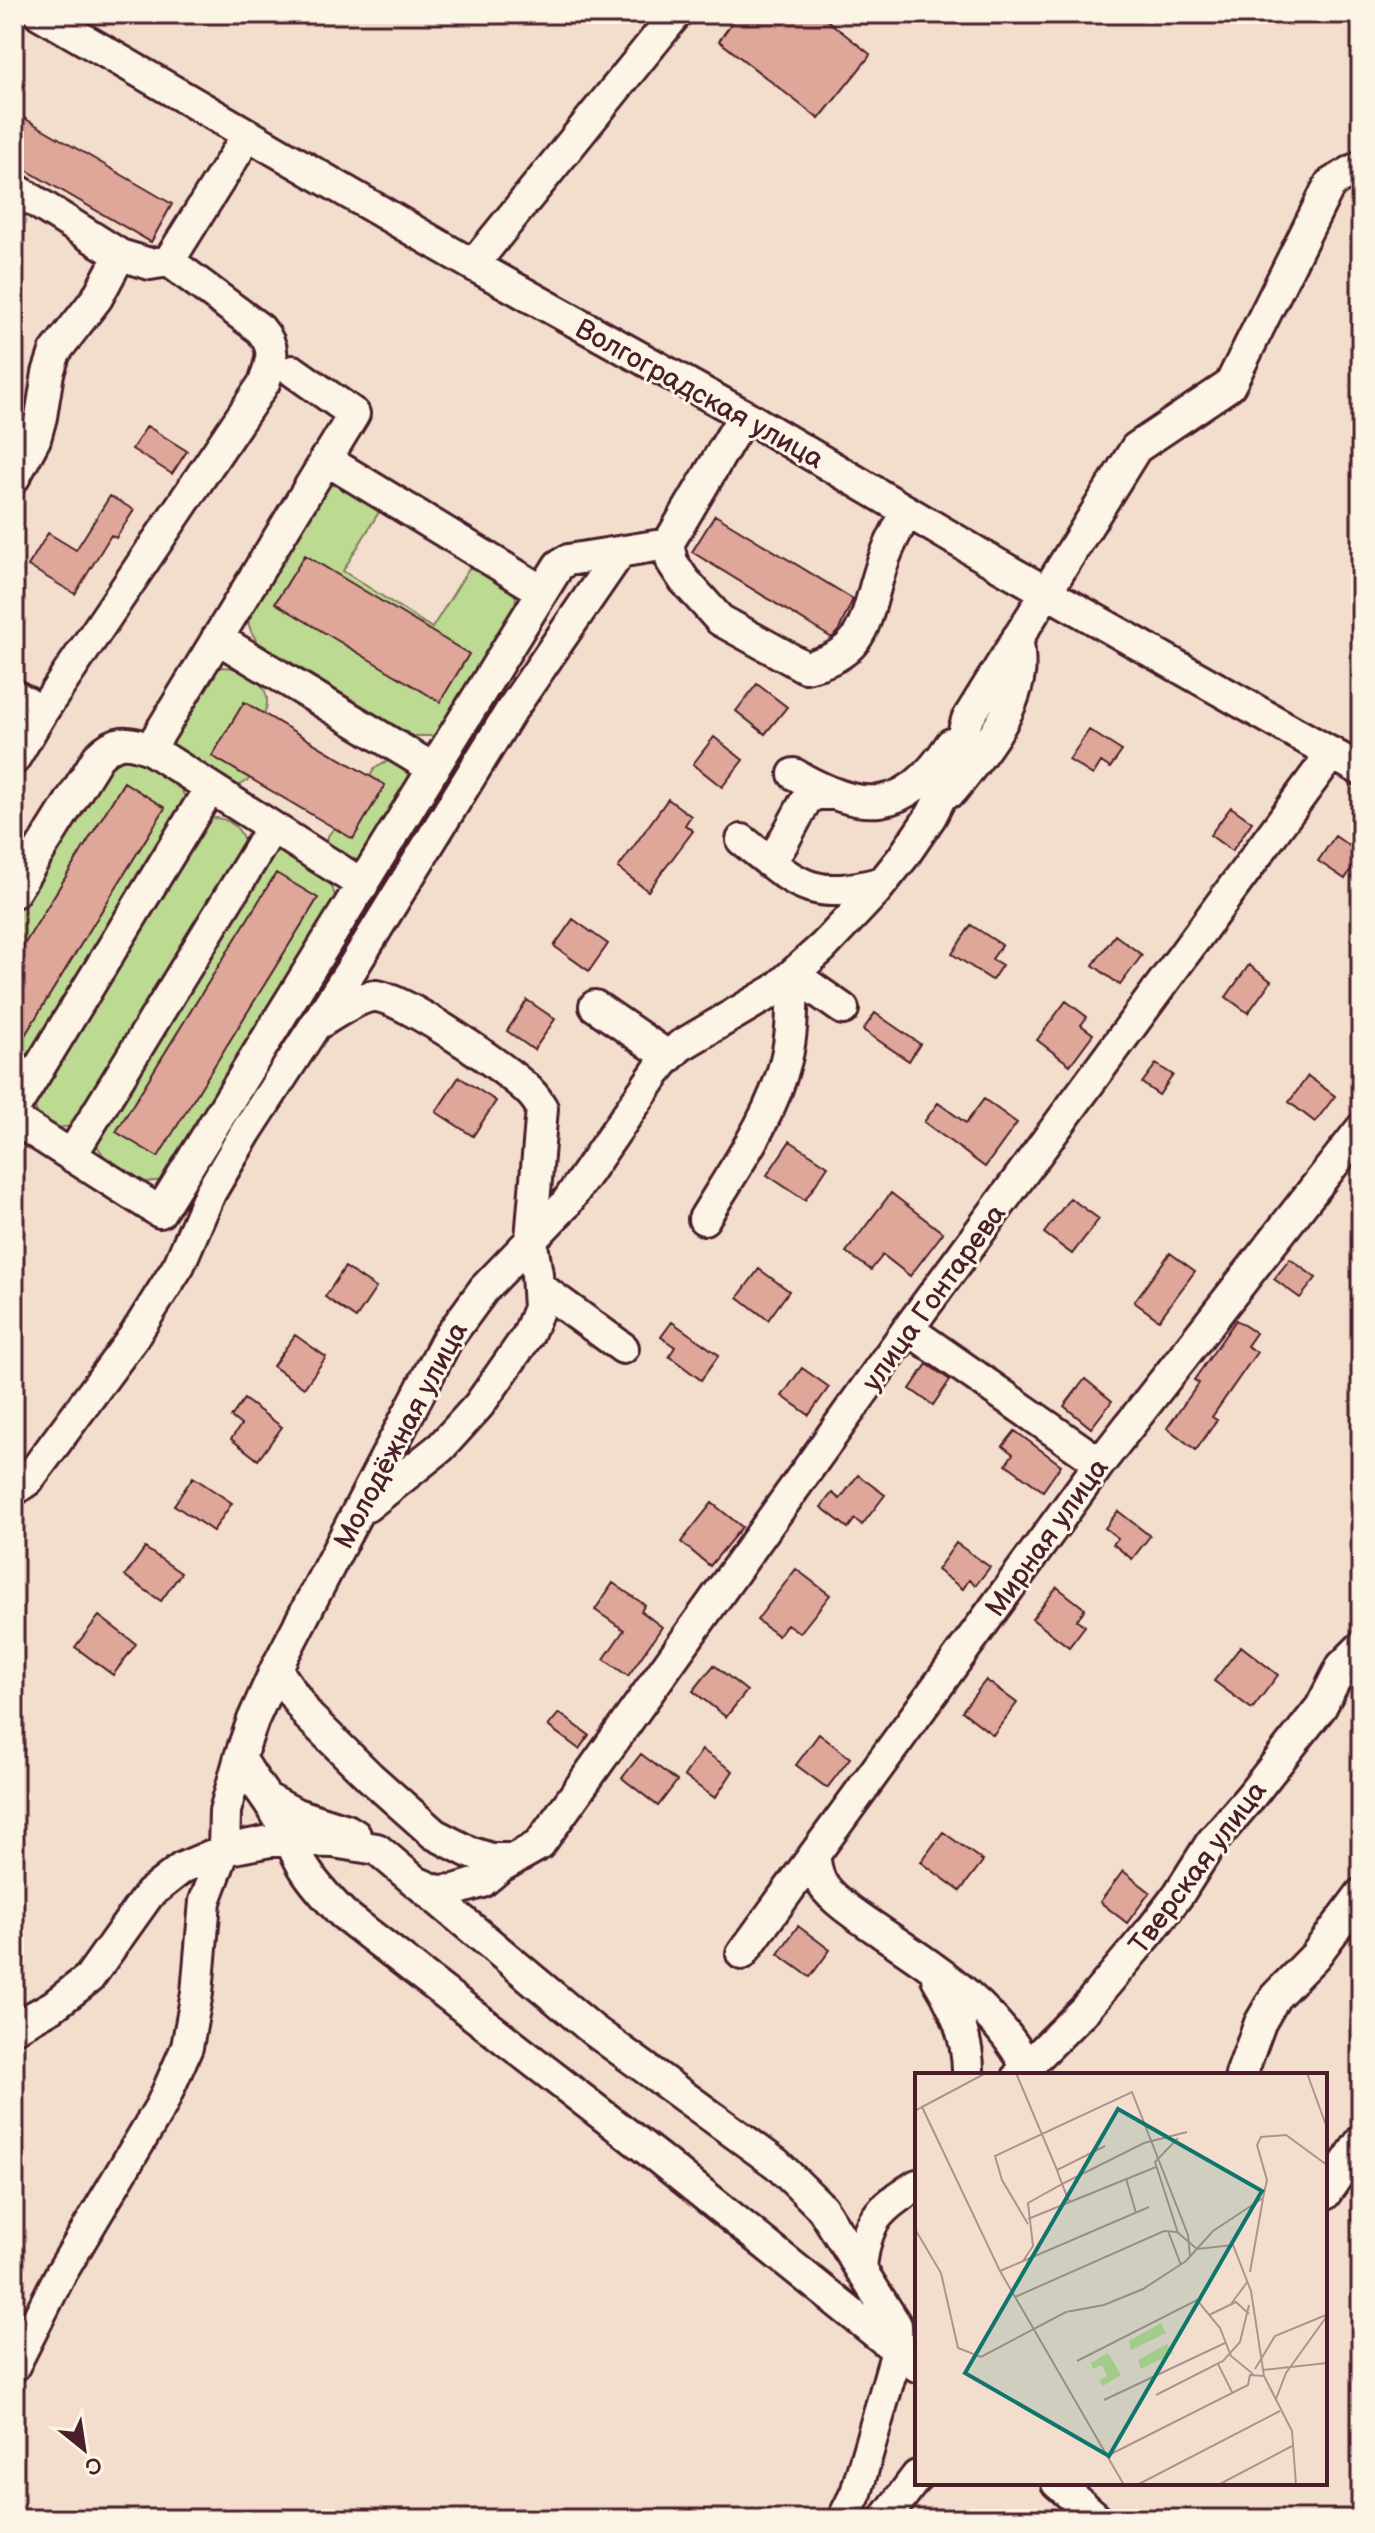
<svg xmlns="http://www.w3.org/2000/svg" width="1375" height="2533" font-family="'Balsamiq Sans',sans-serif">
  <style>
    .green { fill: #bcda92; stroke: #837c5e; stroke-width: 2 }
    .building { fill: #dfa799; stroke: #4a1f2b; stroke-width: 2 }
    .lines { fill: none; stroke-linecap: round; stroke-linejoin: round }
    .minor-casing { stroke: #4a1f2b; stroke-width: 36 }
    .minor { stroke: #fcf5e5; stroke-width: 30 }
    .labels { text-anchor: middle; stroke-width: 6; stroke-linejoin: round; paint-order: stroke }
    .street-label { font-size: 28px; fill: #4a1f2b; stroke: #fcf5e5 }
    .inset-road { fill: none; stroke: #af928d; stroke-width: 2 }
    .view { fill: #0f766e; fill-opacity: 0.15; stroke: #0f766e; stroke-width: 4 }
    .inset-edge { fill: none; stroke: #4a1f2b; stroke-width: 4 }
  </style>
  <rect width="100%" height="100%" fill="#f3dece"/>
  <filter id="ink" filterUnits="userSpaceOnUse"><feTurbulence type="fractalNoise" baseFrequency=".0125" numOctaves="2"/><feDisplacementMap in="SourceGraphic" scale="16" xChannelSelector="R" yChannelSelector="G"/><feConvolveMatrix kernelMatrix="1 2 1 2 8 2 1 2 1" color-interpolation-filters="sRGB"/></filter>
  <g filter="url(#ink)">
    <path class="green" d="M330,485L346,486L382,507L343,571L432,628L473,562L512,589L516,598L512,621L442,731L432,736H412L258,642C249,631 247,622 248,608L316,494Z
      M222,667C246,667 277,687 264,714L245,702L213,756L250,779L237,787L226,789L174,750L173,739L214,672Z
      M120,757H132L181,788L188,806L34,1056L14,1060V914L103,767Z
      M388,761C401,763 408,770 411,782L361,861L351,863L327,844L328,836L334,828L353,838L385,785L370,776L375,768Z
      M217,818C232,820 242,830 245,845L77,1124C46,1134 37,1124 32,1094L207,819Z
      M282,851L329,878L336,899L165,1180L145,1182L107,1161L96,1144L271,852Z"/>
    <path class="building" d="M738,14H819L870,54L869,57L819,119L719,41Z
      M24,118L172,204L151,242L14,163V135Z
      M147,426L187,451L172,474L132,449Z
      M110,496L134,510L116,538L111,535L75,594L28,566L48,533L76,550Z
      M715,515L853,599L839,630L832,638L692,552Z
      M305,555L469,654L440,702L275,603Z
      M757,684L787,707L765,734L736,711Z
      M244,702L385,785L353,839L212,756Z
      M1089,730L1122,751L1110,768L1101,762L1093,775L1069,760Z
      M714,737L743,760L722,787L693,764Z
      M124,782L165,808L14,1053V961Z
      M668,799L691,816L685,825L693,831L648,891L618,868Z
      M1231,807L1252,822L1232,851L1210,835Z
      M1335,836L1361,854L1345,879L1318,861Z
      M276,873L318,898L158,1157L116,1132Z
      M573,919L608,944L589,971L554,946Z
      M971,925L1002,945L992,959L1002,965L992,980L952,954Z
      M1115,935L1142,955L1120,985L1093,965Z
      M1249,965L1271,981L1248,1013L1226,997Z
      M527,1000L555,1019L534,1050L507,1031Z
      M1066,1001L1087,1017L1081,1025L1093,1034L1070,1065L1037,1040Z
      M875,1013L920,1044L909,1061L863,1030Z
      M1156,1064L1173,1075L1159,1095L1142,1083Z
      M1308,1076L1335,1096L1315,1122L1289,1102Z
      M459,1077L496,1101L473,1136L436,1112Z
      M984,1099L1017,1123L985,1167L924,1122L938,1103L966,1123Z
      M790,1141L828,1166L805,1200L767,1175Z
      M891,1193L943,1233L910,1276L883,1255L871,1270L846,1252Z
      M1070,1198L1099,1219L1072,1254L1044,1233Z
      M1170,1253L1195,1271L1159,1320L1134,1302Z
      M1290,1259L1316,1278L1300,1298L1274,1279Z
      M345,1267L376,1288L356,1318L325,1297Z
      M759,1269L789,1291L768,1320L738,1297Z
      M1236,1320L1256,1333L1247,1346L1257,1352L1212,1417L1217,1420L1196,1450L1167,1428L1199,1383L1194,1380Z
      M672,1322L719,1355L701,1380L669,1356L675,1347L661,1337Z
      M295,1335L326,1357L304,1388L273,1366Z
      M927,1364L950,1380L933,1405L910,1389Z
      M802,1368L829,1387L809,1415L782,1396Z
      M1085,1379L1112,1401L1091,1428L1064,1406Z
      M244,1399L282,1427L258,1460L231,1439L241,1425L231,1417Z
      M1015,1431L1061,1465L1043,1491L1006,1464L1013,1454L1003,1446Z
      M858,1475L885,1495L862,1525L855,1519L848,1528L821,1507L832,1493L840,1499Z
      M193,1477L232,1503L213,1531L174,1505Z
      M712,1503L742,1527L710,1566L681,1542Z
      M1118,1511L1150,1536L1132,1559L1113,1544L1118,1538L1105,1528Z
      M956,1543L990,1567L976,1585L969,1580L963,1589L937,1570Z
      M145,1548L181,1573L161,1601L125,1576Z
      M796,1569L830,1595L800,1633L787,1624L778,1636L757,1620Z
      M613,1583L645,1605L641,1611L662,1627L628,1676L604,1659L624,1630L595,1610Z
      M1057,1587L1085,1609L1077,1620L1085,1626L1069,1647L1032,1619Z
      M99,1616L136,1644L113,1675L75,1647Z
      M1241,1646L1278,1675L1252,1709L1214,1681Z
      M714,1665L747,1691L726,1717L693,1691Z
      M986,1680L1017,1703L993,1735L962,1711Z
      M559,1713L589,1735L579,1749L548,1726Z
      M819,1734L850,1758L827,1788L796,1765Z
      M702,1750L733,1771L715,1798L684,1776Z
      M641,1754L677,1781L658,1806L622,1778Z
      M943,1832L983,1861L960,1891L921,1862Z
      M1123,1871L1150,1892L1127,1923L1100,1902Z
      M798,1926L830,1950L810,1977L778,1954Z"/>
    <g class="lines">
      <defs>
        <path id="minor" d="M40,14L473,265L744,415L988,559L1361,770
          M14,188L120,255L150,264L169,261
          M473,265L676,14
          M744,415L668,544L672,562L684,580L720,620L805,667C870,654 864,615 883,562C889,544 898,528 907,512
          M325,459L542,591
          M14,478L35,439L41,417L48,373L55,352L97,298L120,255
          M217,638L434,769
          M14,695L42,712
          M150,749L363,885
          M14,759L42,712L264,383C272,359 277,349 260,329L169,261L247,136
          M794,774C863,814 905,815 951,744
          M952,791C980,756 1012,719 1019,674C1021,662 1018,649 1018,637
          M742,840C797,884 810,902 883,882
          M769,862L781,846L806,800L816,794H832
          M14,892L98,757C116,739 127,740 150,749L354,414L293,371
          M595,1006L669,1057
          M321,1022C334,1014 361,995 376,996C403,998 511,1071 531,1093C535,1097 539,1103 542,1108L531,1239L537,1274L539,1308L528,1335L479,1405L441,1447L367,1506
          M14,1109L210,788
          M14,1119L160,1212L559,565L568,560L668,544
          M71,1156L272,827
          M704,1219C734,1169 772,1117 786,1060C793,1032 792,1003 793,974L843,1009
          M538,1286L623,1348
          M908,1329L1100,1463
          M14,1490L28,1480L133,1338L179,1265L210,1193L246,1132L353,967L510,712L620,552
          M276,1669L308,1716L370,1777L434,1834L469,1852L491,1859H514
          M240,1757C250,1778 265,1794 277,1815C287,1831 293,1849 303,1866C314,1884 328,1899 343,1914L658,2158L917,2366
          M268,1799L296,1814L347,1830L355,1835
          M814,1856C816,1866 817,1877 823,1885C836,1904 867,1922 885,1935C938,1970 998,2010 1027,2068
          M420,1885L593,2030L777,2164L822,2208L896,2325L897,2351L856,2493L843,2519
          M742,1954L1100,1463L1361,1129
          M937,1978C955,2007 969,2041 968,2075
          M14,2028L53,2006L89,1978L149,1894L182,1868L224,1850L270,1841H291L333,1842L377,1849L416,1882L437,1891L455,1890L482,1882L500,1867L539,1845L908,1329L1332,753
          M1019,2075L1085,2009L1152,1929L1178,1895L1211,1843L1251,1796L1321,1707L1342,1666L1361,1647
          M1241,2075L1260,2023L1275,1997L1315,1956L1361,1894
          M1325,2194L1361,2141
          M861,2268C866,2221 878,2209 917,2185
          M14,2366L60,2275L162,2104L187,2047L197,1993L205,1901L224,1850L225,1811L240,1757L253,1720L276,1669L446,1341L484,1289L565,1205L662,1064L680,1046L775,990L823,947L875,892L903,857L931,816L951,777L967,720L1136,448L1230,385L1330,184L1361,166
          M1057,2483L1098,2519
          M885,2519L917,2476"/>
      </defs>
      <use href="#minor" class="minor-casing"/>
      <use href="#minor" class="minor"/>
    </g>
  </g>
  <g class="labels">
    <g class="street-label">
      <text transform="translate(700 393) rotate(29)" y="10">Волгоградская улица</text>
      <text transform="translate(933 1297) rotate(-54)" y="10">улица Гонтарева</text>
      <text transform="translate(400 1435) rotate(-62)" y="10">Молодёжная улица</text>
      <text transform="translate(1046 1537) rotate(-54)" y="10">Мирная улица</text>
      <text transform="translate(1197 1867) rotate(-53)" y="10">Тверская улица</text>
    </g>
  </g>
  <g transform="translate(915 2073)">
    <rect width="412" height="412" fill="#f3dece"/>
    <path d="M246,250L251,260L216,277L214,268ZM252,271L259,280L226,296L223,287ZM193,280L206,302L188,313L184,307L192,303L187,292L178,296L176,290Z" fill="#bcda92"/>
    <path class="inset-road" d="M101,0L142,97M392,0L412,55M7,34L71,0M0,38L7,34L85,198L209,412M263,65L240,89L263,160M211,105L221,140M154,128L147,111L229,70L272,59M113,146L241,94M113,151L87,107L80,83L217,19L273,162L275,184M0,156L26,200L43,275L66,284L151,239L189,232L228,216L271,188L298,158L348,125L352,107L342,72L346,64L371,62L412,92M253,158L266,192M108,188L118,173L113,130L147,111L142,97L190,73M85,198L234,134M335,199L348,126M100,224L249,158L262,159L282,176L318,172L336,218L349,303L377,358L381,412M316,231L333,208M294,242L321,229L334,241M162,288L282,227L305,255L316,283L338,301M303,291L317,319M340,296L360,263L411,242M348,297L412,290M241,322L308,288L325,269L334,232M361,326L371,300L412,243M189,327L310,270M192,383L333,312L335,302L349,303M222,412L365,338M303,412L377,373"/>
    <path class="view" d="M203,36L347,118L194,383L50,300Z"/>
    <rect width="412" height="412" class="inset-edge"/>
  </g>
  <rect width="1375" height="2533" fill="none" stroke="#fcf5e5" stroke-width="48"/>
  <rect x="24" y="24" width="1327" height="2485" fill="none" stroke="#4a1f2b" stroke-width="3" filter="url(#ink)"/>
  <g transform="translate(84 2449) rotate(150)" stroke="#fcf5e5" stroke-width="6" paint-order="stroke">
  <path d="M0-6L14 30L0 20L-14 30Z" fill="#4a1f2b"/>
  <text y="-12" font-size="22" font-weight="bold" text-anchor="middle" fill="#4a1f2b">С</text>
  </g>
</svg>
